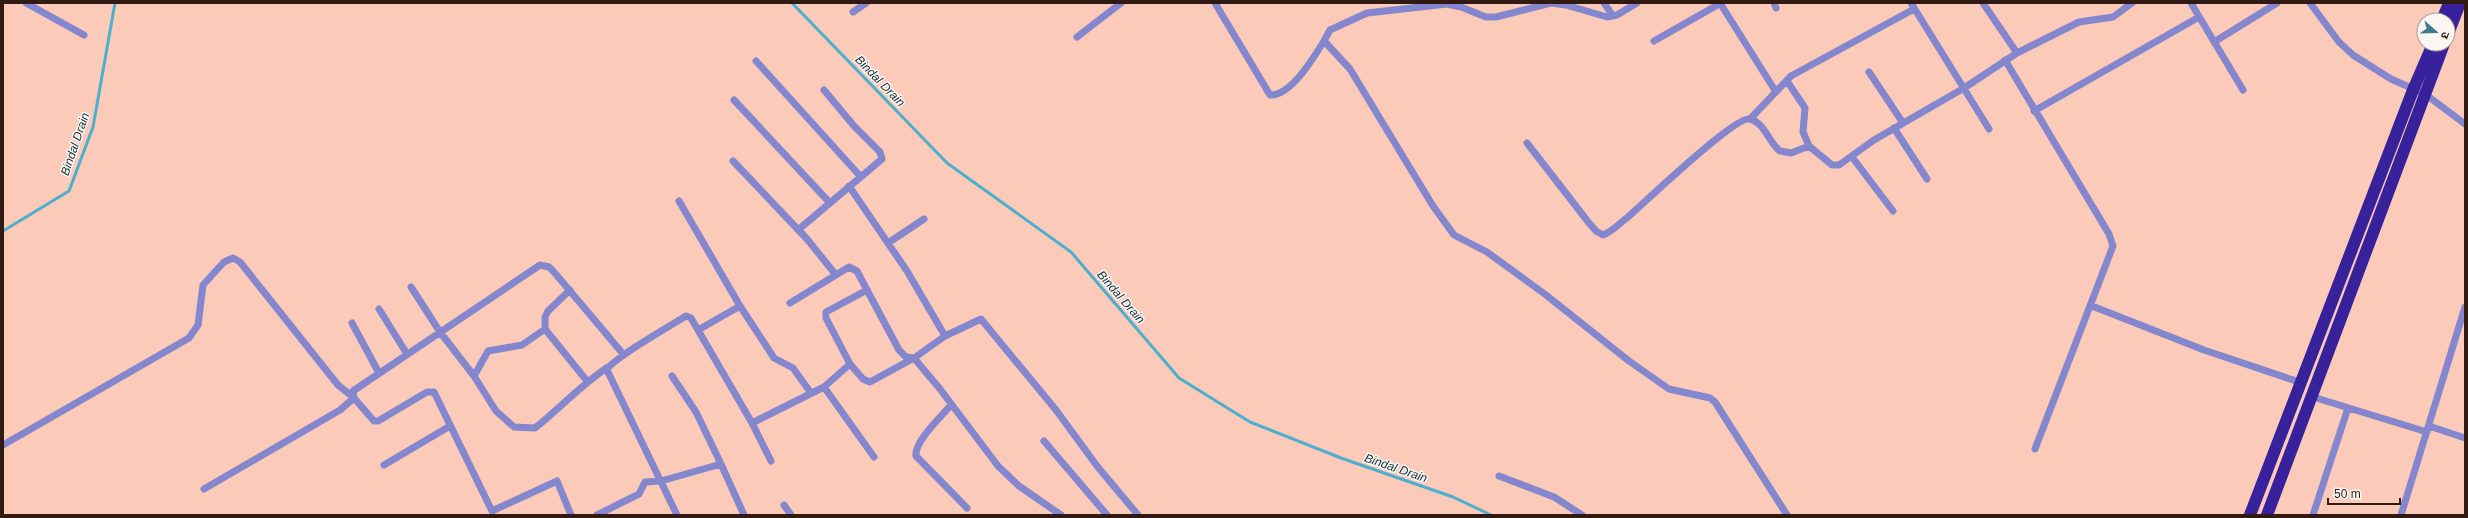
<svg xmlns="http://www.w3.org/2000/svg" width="2468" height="518" font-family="Arial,'Noto Sans Devanagari',sans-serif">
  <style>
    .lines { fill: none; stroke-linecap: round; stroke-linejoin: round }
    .stream { stroke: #4cafcd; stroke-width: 3 }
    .street { stroke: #8487cd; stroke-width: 7 }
    .highway { stroke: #38229c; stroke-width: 12 }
    .labels { text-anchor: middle; stroke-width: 3; stroke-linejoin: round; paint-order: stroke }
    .water-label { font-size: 12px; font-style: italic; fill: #12313a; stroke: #fcf6f3 }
  </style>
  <rect width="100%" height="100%" fill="#fbcab8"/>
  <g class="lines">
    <path class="stream" d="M792,3L947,163L1071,252L1179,378L1250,422L1341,458L1453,497L1491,515
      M3,231L69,191L93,127L115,3"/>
    <path class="street" d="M26,3L84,35
      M1215,3L1270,95C1291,96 1314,57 1324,41
      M1604,3L1613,16
      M1637,3L1617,15L1607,17L1566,5L1551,3L1496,17H1486L1461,7L1447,4L1367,13L1330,30L1324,41L1350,69L1433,206L1454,235L1487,252L1546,295L1629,361L1669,389L1710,398L1715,402L1787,515
      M1720,3L1776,92
      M1774,3L1776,8
      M1911,3L1989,129
      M1983,3L2017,53
      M2191,3L2243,90
      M2310,3L2339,42L2353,55L2391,79L2425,94L2465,124
      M853,12L866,3
      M1077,37L1121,3
      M1654,41L1721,3
      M2214,42L2277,3
      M2005,60L2109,234L2113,246L2035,449
      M756,61L861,177
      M1869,72L1903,123
      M1787,81L1805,108L1803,132L1809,146
      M734,100L830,203
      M2034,111L2199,17
      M1750,119L1791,76L1914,9
      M1894,128L1927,179
      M1527,143L1589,223L1596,231L1603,235C1612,232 1621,222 1628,217C1645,202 1734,117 1749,119C1764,121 1769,143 1780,151L1791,153L1809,146L1832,165H1839L1874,140L1964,88L2017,53L2079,22L2113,17L2132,3
      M1852,157L1893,211
      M733,161L807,239L836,275
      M849,186L907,271L945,336
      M679,201L740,306L774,358L793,368L811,393
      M798,230L882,159L880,152L854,126L824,90
      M888,243L924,219
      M411,287L440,332L474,376
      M570,290L548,311L545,317V329L587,381
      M790,303L849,267L857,271L867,290
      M2092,306L2204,350L2302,383
      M379,309L407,354
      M352,323L379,373
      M545,329L522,345L488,351L474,376L496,411L514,427L535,428C560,408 581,385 608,367
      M698,330L740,306
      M850,364L863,379L870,382L914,358L945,336L981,319L1056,410L1097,466L1138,515
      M672,376L696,412L721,464
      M824,387L874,457
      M2313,397L2427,432
      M950,406C941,417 914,442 916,456L967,508
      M752,423L824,387L850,364L826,318V312L867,290L899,350L906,357L914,358L940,389L998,466L1019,486L1061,515
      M2429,426L2465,438
      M1044,441L1107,515
      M3,445L189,338L198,325L203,285L224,262L233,258L240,262L338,385L353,397
      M384,465L450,426
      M1499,476L1554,497L1582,515
      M204,489L340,410L354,398
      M784,505L791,515
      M571,515L557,481L492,511L434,392H427L378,421H374L354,398L353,391L540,265L549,267L554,272L624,355
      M597,515L639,494L645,482L661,481L721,464L744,515
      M677,515L607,370C610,360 673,324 686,316L691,318L698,330L752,423L771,461
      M2313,515L2348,408
      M2401,515L2465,307"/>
    <path class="highway" d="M2442,20L2449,3
      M2448,34L2460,3
      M2250,515L2413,90L2433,44
      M2267,515L2444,44"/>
  </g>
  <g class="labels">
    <g class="water-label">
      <text transform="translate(880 81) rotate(46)" y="4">Bindal Drain</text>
      <text transform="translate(75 144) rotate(-71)" y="4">Bindal Drain</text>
      <text transform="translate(1121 297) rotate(49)" y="4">Bindal Drain</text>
      <text transform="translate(1396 468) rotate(19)" y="4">Bindal Drain</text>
    </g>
  </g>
  <rect width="2468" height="518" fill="none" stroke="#301a12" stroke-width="8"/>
  <g transform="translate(2436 32) rotate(110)"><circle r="19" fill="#fcf6f3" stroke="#aa9e99"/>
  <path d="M0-3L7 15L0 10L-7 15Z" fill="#3c7c90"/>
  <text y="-6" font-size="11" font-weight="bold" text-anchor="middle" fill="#301a12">उ</text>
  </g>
  <path d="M2328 498v6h72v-6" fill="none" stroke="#301a12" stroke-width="2"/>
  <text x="2334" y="498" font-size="12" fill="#301a12" stroke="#fcf6f3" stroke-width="3" paint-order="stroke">50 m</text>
</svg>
